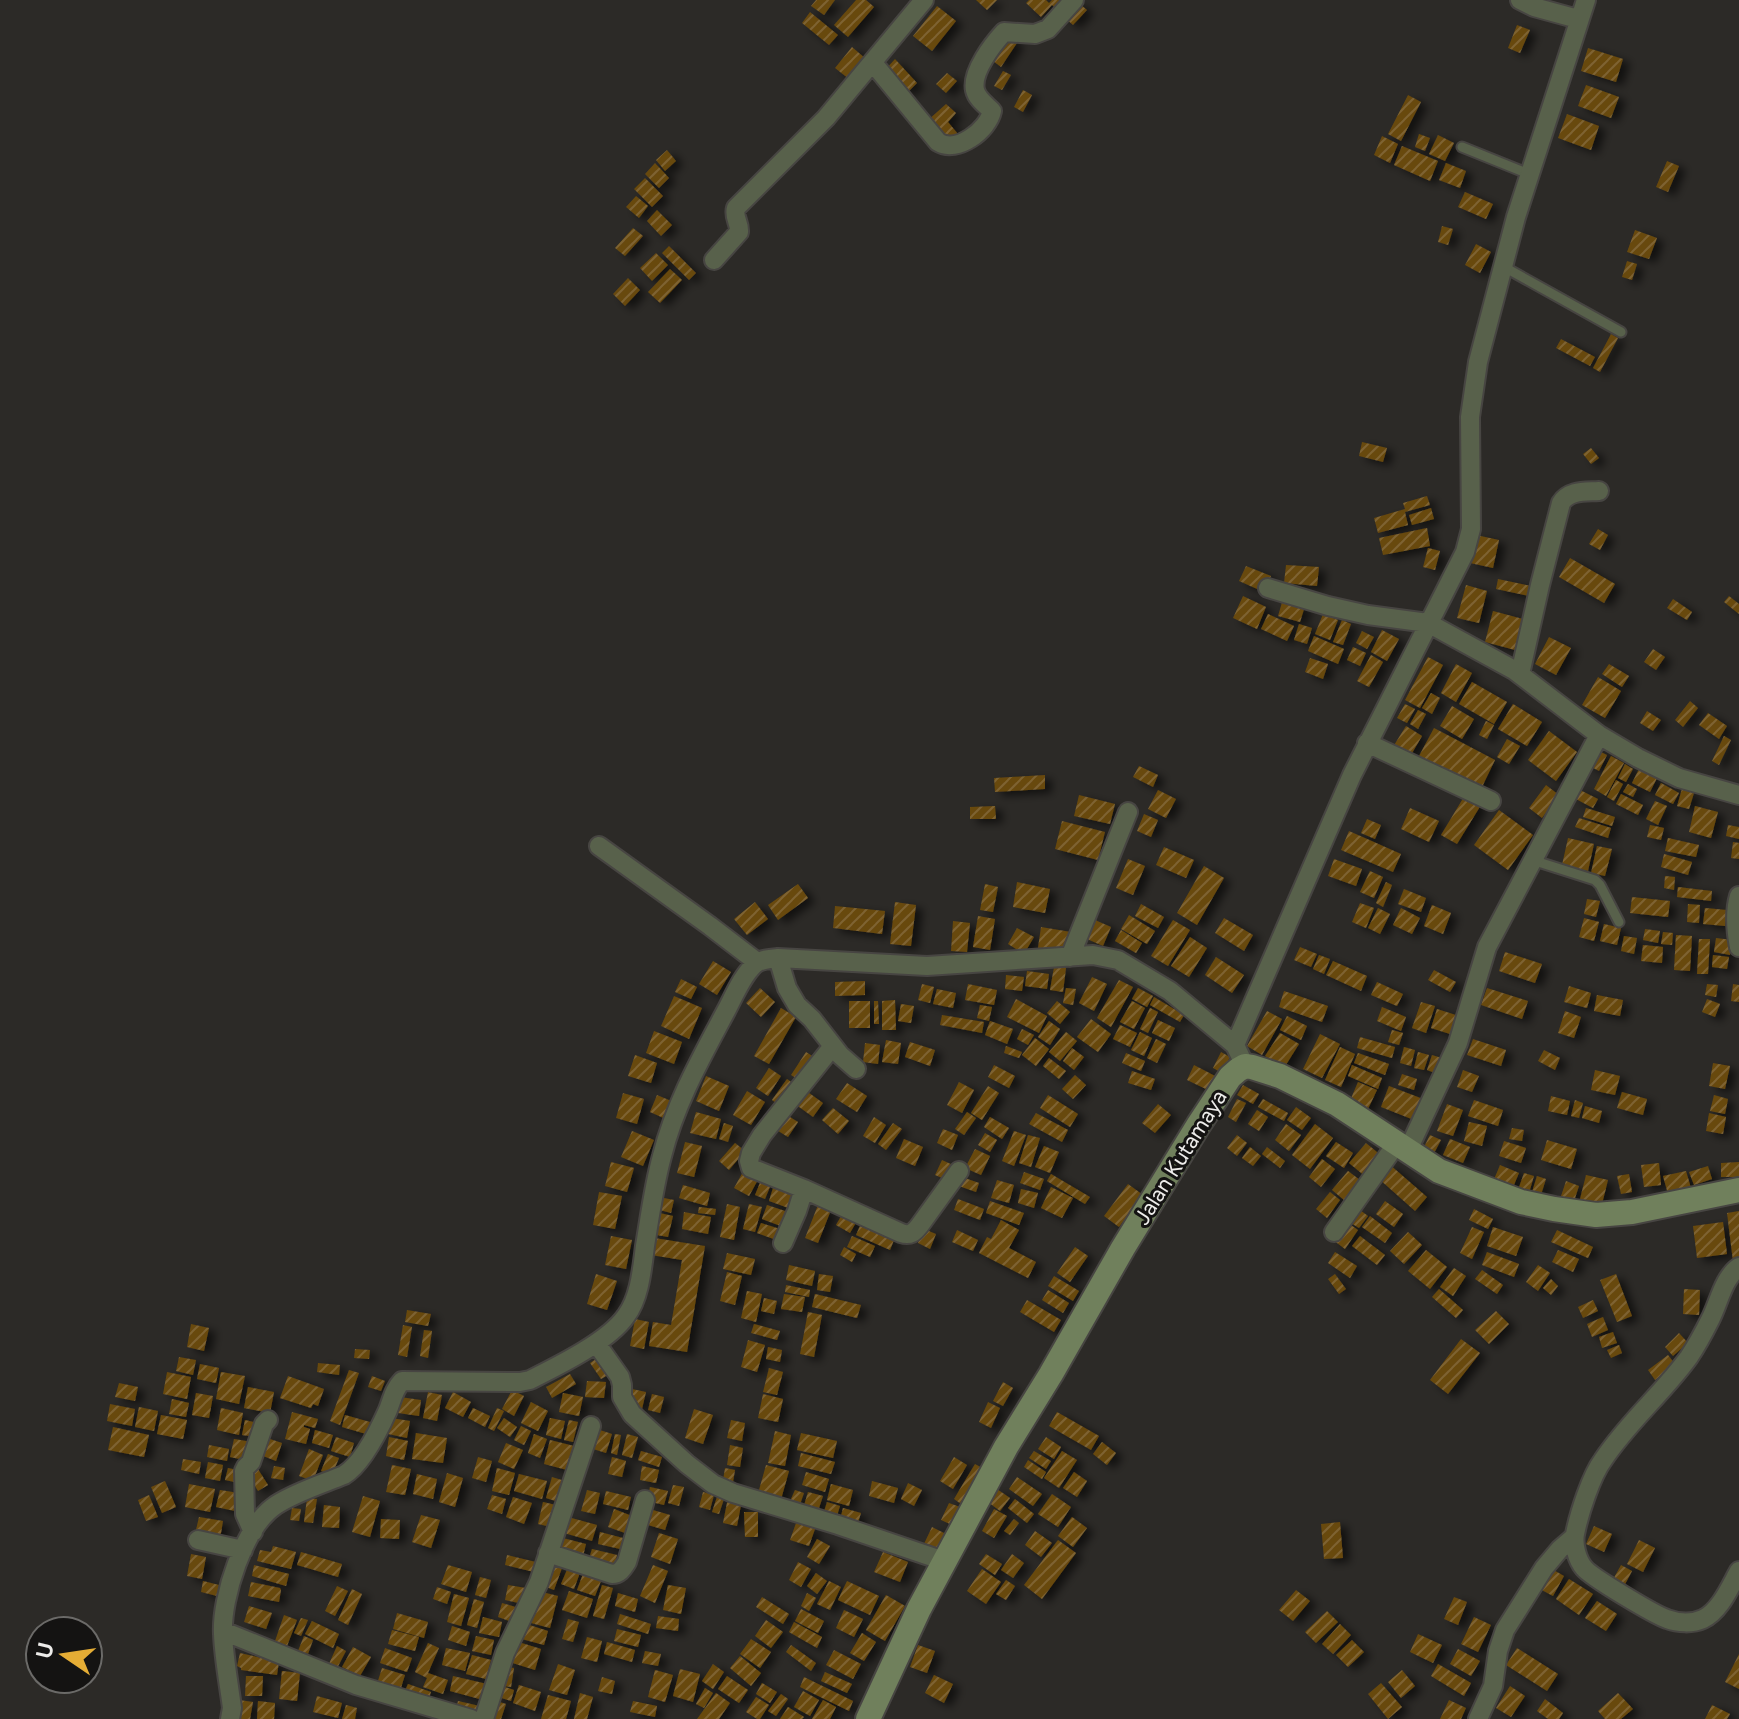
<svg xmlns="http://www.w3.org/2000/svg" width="1739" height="1719" font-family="Figtree,sans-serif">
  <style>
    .building { fill: url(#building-hatch); filter: url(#shadow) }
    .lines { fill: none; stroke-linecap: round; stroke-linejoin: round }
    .lane-casing { stroke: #474542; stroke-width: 13 }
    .street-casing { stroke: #474542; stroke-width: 22 }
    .secondary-casing { stroke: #474542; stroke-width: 28 }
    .lane { stroke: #58614b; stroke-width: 9 }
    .street { stroke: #58614b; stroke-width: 18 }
    .secondary { stroke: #70805c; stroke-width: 24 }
    .labels { text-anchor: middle; stroke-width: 6; stroke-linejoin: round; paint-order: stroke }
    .street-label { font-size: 22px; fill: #edecea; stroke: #141312 }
  </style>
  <defs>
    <pattern id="building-hatch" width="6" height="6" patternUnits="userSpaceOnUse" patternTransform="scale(2)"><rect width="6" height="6" fill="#68480e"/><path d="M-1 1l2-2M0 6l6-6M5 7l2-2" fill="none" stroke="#7e6331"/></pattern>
    <filter id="shadow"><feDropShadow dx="7" dy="4" stdDeviation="4" flood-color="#0009"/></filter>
  </defs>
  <rect width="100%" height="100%" fill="#2c2a27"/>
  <path class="building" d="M816,0H835L824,15L811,6Z
    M856,0H866L874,7L848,37L834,25Z
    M976,0H997L987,10Z
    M1029,0H1046L1049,3L1052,0H1072L1061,13L1052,5L1041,17L1026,3Z
    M1076,1L1087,10L1073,25L1063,16Z
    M937,6L956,21L932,51L913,36Z
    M810,12L838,35L829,45L802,23Z
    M1517,25L1530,30L1520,53L1508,48Z
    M1005,34L1017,43L1001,67L989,58Z
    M852,47L866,59L849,79L835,68Z
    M1588,48L1623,59L1616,82L1581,71Z
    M895,59L917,83L907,93L885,70Z
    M1003,71L1011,75L1002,90L994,86Z
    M947,73L957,81L946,93L936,84Z
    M1586,85L1619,97L1611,118L1578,106Z
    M1023,90L1032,95L1023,112L1014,107Z
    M1408,95L1421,102L1401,141L1388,134Z
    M946,104L956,113L948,122L958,134L946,143L927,121Z
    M1567,114L1599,126L1591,150L1558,138Z
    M1419,134L1430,138L1425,151L1415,147Z
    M1438,135L1454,143L1445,161L1429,154Z
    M1382,136L1398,144L1390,163L1374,155Z
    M1402,146L1438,161L1430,181L1394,165Z
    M667,150L676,161L665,171L656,160Z
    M1667,161L1679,166L1668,192L1656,187Z
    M655,163L669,178L659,188L645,174Z
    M1446,163L1466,171L1460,188L1439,180Z
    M645,178L663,196L652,207L634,189Z
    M1465,192L1493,204L1486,219L1458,207Z
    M636,196L648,206L639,218L626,207Z
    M657,210L672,225L661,236L647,221Z
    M1442,226L1453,229L1448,245L1438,242Z
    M633,228L643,236L625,256L615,248Z
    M1635,230L1657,238L1649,259L1627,252Z
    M1476,244L1491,252L1480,273L1465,265Z
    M669,246L696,273L689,280L662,253Z
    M656,253L668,265L652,281L640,268Z
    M1627,261L1637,264L1632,280L1622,277Z
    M670,269L682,280L660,303L648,292Z
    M628,278L640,290L625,306L613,294Z
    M1611,334L1618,338L1600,372L1593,368Z
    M1561,339L1595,357L1590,366L1556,348Z
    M1362,442L1387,448L1383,462L1359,456Z
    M1591,448L1599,458L1591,464L1583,454Z
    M1427,496L1430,505L1405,512L1408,525L1378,533L1374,518L1405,509L1403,503Z
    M1431,508L1434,519L1412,525L1409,515Z
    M1427,528L1430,546L1383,555L1379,538Z
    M1598,529L1608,535L1600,550L1589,544Z
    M1476,535L1499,540L1493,568L1470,563Z
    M1428,548L1440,551L1435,570L1423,567Z
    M1570,558L1615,584L1604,603L1559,577Z
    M1286,565L1319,567L1317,586L1284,583Z
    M1246,566L1271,576L1264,592L1239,581Z
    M1498,579L1531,586L1529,596L1496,589Z
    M1466,585L1487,591L1479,623L1457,618Z
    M1243,596L1266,607L1257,629L1233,618Z
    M1729,596L1739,604V614L1724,602Z
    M1283,599L1305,606L1300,622L1278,616Z
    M1673,599L1692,612L1687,620L1667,608Z
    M1493,611L1523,619L1515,650L1485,642Z
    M1268,614L1294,626L1287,641L1261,629Z
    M1323,614L1338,620L1330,640L1315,634Z
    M1342,620L1351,624L1343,645L1333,642Z
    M1299,624L1312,628L1307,644L1294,640Z
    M1382,630L1399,639L1387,661L1371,652Z
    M1362,631L1374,637L1367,649L1356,643Z
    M1314,636L1344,649L1338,664L1308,651Z
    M1549,637L1571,648L1556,675L1535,664Z
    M1353,647L1366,653L1360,666L1347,660Z
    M1653,649L1665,657L1656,670L1644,662Z
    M1371,655L1383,662L1369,687L1357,681Z
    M1428,657L1443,665L1420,708L1405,700Z
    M1310,658L1328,664L1323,679L1305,672Z
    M1456,664L1472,673L1456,702L1441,693Z
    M1609,664L1629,676L1622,687L1602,674Z
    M1598,677L1621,691L1605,718L1582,705Z
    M1472,682L1507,702L1494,724L1459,704Z
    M1431,693L1440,698L1432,714L1422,708Z
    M1690,701L1698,708L1683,727L1675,720Z
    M1405,704L1415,709L1407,723L1397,718Z
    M1513,704L1542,722L1527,746L1498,729Z
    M1452,706L1474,719L1462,739L1440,726Z
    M1418,710L1426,714L1418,729L1410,724Z
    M1647,711L1661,720L1653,731L1640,723Z
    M1708,713L1727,726L1719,739L1699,725Z
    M1486,721L1494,725L1487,739L1479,735Z
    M1406,726L1422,736L1408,760L1391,750Z
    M1434,728L1495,760L1480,791L1418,758Z
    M1549,731L1577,752L1556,781L1528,760Z
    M1724,736L1731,740L1719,765L1712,761Z
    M1507,739L1520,746L1509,764L1497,757Z
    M1595,749L1607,755L1599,771L1586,764Z
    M1611,756L1624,763L1606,796L1594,789Z
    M1625,764L1633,769L1626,782L1618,778Z
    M1139,766L1158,775L1153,787L1133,777Z
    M1639,769L1657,778L1650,792L1632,783Z
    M1045,775V789L995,792L994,778Z
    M1616,780L1623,784L1614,801L1607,797Z
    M1661,783L1679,793L1673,804L1655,795Z
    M1628,784L1637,789L1633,797L1623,792Z
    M1546,785L1559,795L1542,818L1529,808Z
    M1578,789L1598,799L1593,808L1574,798Z
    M1682,789L1694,793L1689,809L1677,806Z
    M1158,790L1176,799L1166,818L1148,809Z
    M1621,794L1643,805L1638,815L1616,804Z
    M1079,795L1115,804L1110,824L1074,816Z
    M1465,795L1481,805L1457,844L1441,835Z
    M1655,801L1667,806L1658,825L1646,819Z
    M995,806L996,819H970V807Z
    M1695,806L1718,812L1711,838L1689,832Z
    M1410,808L1439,821L1429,842L1401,829Z
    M1586,808L1615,817L1612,826L1583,817Z
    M1499,810L1533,835L1508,870L1474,845Z
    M1144,814L1158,820L1151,837L1137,831Z
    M1579,818L1611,828L1608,838L1575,827Z
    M1367,819L1381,825L1375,839L1361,833Z
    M1062,821L1105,832L1098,860L1055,849Z
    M1650,825L1664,828L1661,840L1647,837Z
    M1728,825L1739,827V839L1726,836Z
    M1349,831L1401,854L1393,872L1341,850Z
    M1568,838L1594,844L1588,871L1562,865Z
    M1668,838L1699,845L1696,857L1665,851Z
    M1733,842L1739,843V859L1731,858Z
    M1597,846L1612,849L1605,876L1591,873Z
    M1164,847L1194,860L1186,878L1156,865Z
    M1664,854L1692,862L1688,875L1661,867Z
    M1128,859L1145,866L1133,895L1116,888Z
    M1334,859L1362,869L1356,886L1328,876Z
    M1204,866L1224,878L1197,925L1177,913Z
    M1370,871L1383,877L1374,898L1360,892Z
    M1665,876L1675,877L1674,890L1664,888Z
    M1017,882L1050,889L1045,913L1013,907Z
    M1386,882L1392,885L1383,907L1376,903Z
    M798,884L808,898L778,920L768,905Z
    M985,884L998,887L993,912L980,910Z
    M1678,887L1712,891L1711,901L1677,897Z
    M1404,889L1426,898L1421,912L1398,904Z
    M1632,897L1670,901L1668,917L1630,913Z
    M1587,899L1600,901L1596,917L1584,914Z
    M755,902L768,919L747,935L734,919Z
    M895,902L916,905L911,946L890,944Z
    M1360,903L1374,908L1366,928L1352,922Z
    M1141,904L1164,917L1158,928L1135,916Z
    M1688,904L1700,905L1699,923L1687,922Z
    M1432,905L1451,913L1443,934L1424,926Z
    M835,906L885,911L882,934L833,928Z
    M1378,908L1390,914L1380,934L1368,928Z
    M1401,908L1420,918L1412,934L1393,925Z
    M1705,908L1727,910L1725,926L1703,924Z
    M1129,915L1155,931L1147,944L1121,929Z
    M978,916L995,919L990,950L973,947Z
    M1224,918L1253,935L1244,951L1215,933Z
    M1584,918L1599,922L1594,941L1579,937Z
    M1095,920L1111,927L1103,946L1087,939Z
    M1173,920L1190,930L1168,966L1151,956Z
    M953,921L970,923L967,952L951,951Z
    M1604,924L1621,928L1617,945L1600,941Z
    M1041,927L1071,932L1067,954L1038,948Z
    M1017,928L1034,937L1024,954L1008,944Z
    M1645,929L1660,931L1658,943L1643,940Z
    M1121,930L1142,943L1136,953L1115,941Z
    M1663,932L1673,933L1672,945L1661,944Z
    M1676,935L1692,936L1690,971L1674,970Z
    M1624,936L1637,938L1634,954L1621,951Z
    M1190,937L1207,948L1189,977L1171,966Z
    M1716,938L1732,940L1730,955L1714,952Z
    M1699,939H1710L1708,974H1697Z
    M1643,945L1663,947L1662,963L1641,961Z
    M1300,947L1317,954L1311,967L1294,960Z
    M1505,952L1542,964L1535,983L1499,971Z
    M1319,955L1330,959L1324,974L1313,969Z
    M1713,955L1729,957L1727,969L1712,967Z
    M1216,957L1244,975L1232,993L1205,975Z
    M713,961L731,972L717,995L699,984Z
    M1333,961L1367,976L1361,991L1326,975Z
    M1054,967L1066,968L1063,992L1050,990Z
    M1434,970L1456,982L1450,992L1428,980Z
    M1027,971L1049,974L1047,989L1025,986Z
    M1006,975L1024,977L1022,991L1005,989Z
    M1092,977L1107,984L1094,1011L1079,1003Z
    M681,979L697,987L691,999L675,992Z
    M1119,980L1133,987L1111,1027L1097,1018Z
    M865,981V995L835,996V982Z
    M1377,982L1403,994L1397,1006L1371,995Z
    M922,984L934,987L930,1003L918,1000Z
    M968,984L997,990L994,1005L965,1000Z
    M1707,984L1718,985L1716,997L1705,995Z
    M1733,984L1739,985V1002L1731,1001Z
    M1569,986L1591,993L1587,1008L1564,1002Z
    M760,988L775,1002L761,1017L746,1003Z
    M1066,988L1076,989L1073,1005L1063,1003Z
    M1138,988L1153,996L1147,1007L1132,999Z
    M1487,988L1528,1001L1522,1019L1481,1005Z
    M937,989L956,993L953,1008L933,1004Z
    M1284,991L1328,1006L1322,1022L1279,1007Z
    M1597,995L1623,1000L1620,1016L1594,1011Z
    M674,996L702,1008L689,1039L661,1026Z
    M1154,997L1184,1015L1180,1022L1150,1005Z
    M1016,999L1047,1016L1039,1033L1007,1017Z
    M1707,999L1720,1004L1715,1017L1702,1012Z
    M895,1000L896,1030H882V1001Z
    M849,1001H870V1028H849Z
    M874,1001H878L879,1024H874Z
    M1057,1001L1070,1012L1060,1024L1047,1013Z
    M1132,1001L1145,1008L1134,1029L1120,1022Z
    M1421,1002L1435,1006L1426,1033L1412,1028Z
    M901,1004L914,1006L911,1023L898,1021Z
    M980,1005L992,1007L989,1021L977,1018Z
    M1382,1007L1406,1017L1401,1031L1377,1021Z
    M781,1008L796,1017L769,1064L754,1056Z
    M1150,1008L1158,1012L1148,1033L1140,1029Z
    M1437,1009L1459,1016L1453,1035L1431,1028Z
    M1267,1011L1282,1019L1262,1055L1247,1046Z
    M1565,1011L1581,1017L1574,1038L1558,1033Z
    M942,1015L984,1022L982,1033L940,1025Z
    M1287,1016L1307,1026L1301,1040L1280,1030Z
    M1091,1019L1111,1034L1098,1052L1077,1037Z
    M1158,1020L1175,1028L1169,1041L1152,1033Z
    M990,1021L1013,1029L1007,1044L985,1035Z
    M1049,1021L1060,1029L1050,1045L1038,1037Z
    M1120,1025L1137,1033L1130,1047L1113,1039Z
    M1022,1029L1034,1035L1028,1045L1017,1039Z
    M1392,1030L1403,1033L1399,1045L1388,1042Z
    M654,1031L682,1042L674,1064L646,1053Z
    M1066,1032L1077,1041L1060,1061L1049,1052Z
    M1140,1032L1152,1038L1144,1056L1131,1050Z
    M1280,1033L1299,1044L1284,1068L1265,1056Z
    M1320,1034L1340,1044L1322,1078L1303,1069Z
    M1360,1037L1395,1047L1392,1058L1357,1048Z
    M1035,1038L1049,1049L1036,1066L1022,1055Z
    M1156,1039L1166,1044L1157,1063L1147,1058Z
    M1473,1039L1506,1050L1501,1066L1467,1055Z
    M886,1040L901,1043L898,1064L882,1062Z
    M910,1042L935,1050L930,1066L905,1057Z
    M865,1043L880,1045L878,1064L863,1062Z
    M1006,1046L1022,1052L1019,1058L1004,1053Z
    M1340,1047L1355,1054L1341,1087L1325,1080Z
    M1404,1047L1415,1050L1411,1066L1400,1063Z
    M1072,1048L1084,1057L1074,1070L1063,1061Z
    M1544,1050L1560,1058L1555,1070L1538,1061Z
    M806,1052L817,1059L802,1082L791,1075Z
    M1221,1052L1230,1057L1222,1073L1213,1068Z
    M1418,1052L1429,1055L1424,1070L1414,1068Z
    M1126,1053L1145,1061L1141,1071L1122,1063Z
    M1358,1053L1389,1064L1385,1075L1354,1063Z
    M635,1055L657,1063L651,1083L628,1076Z
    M1432,1055L1445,1059L1440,1075L1427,1070Z
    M1049,1058L1066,1071L1059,1079L1043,1066Z
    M1713,1063L1730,1066L1725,1089L1709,1086Z
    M994,1065L1015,1076L1009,1088L988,1077Z
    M1194,1065L1217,1077L1210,1091L1187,1080Z
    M1352,1065L1382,1078L1378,1089L1348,1076Z
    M769,1068L781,1076L768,1096L756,1088Z
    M1463,1070L1479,1076L1472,1092L1457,1087Z
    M1595,1070L1620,1076L1615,1095L1591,1090Z
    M1132,1071L1155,1079L1151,1090L1128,1083Z
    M1402,1074L1417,1079L1414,1090L1398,1085Z
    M1075,1075L1086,1085L1073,1099L1062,1089Z
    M706,1076L729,1086L719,1111L696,1101Z
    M787,1079L794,1084L779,1105L772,1100Z
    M959,1082L974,1090L962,1113L947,1105Z
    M1358,1082L1377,1090L1367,1111L1349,1103Z
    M847,1083L867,1096L857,1112L836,1099Z
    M1243,1085L1259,1094L1253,1104L1237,1095Z
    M988,1086L999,1093L982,1120L971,1113Z
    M1389,1086L1423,1099L1414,1120L1381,1107Z
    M805,1090L823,1103L813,1117L795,1104Z
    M747,1091L765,1102L751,1125L733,1115Z
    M1622,1092L1647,1099L1643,1115L1617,1108Z
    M623,1093L644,1099L637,1124L616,1118Z
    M657,1095L676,1103L668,1120L650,1112Z
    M1048,1095L1078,1114L1070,1127L1040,1108Z
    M1714,1095L1728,1099L1725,1114L1710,1111Z
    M1551,1096L1570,1101L1567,1115L1548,1111Z
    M1237,1099L1246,1103L1236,1122L1228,1117Z
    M1263,1099L1288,1113L1284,1121L1258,1107Z
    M1474,1100L1503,1110L1498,1126L1468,1116Z
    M1575,1100L1583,1103L1579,1118L1571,1116Z
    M1158,1104L1171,1115L1155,1133L1142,1123Z
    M1447,1104L1463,1110L1453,1136L1437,1131Z
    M1585,1106L1602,1111L1599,1123L1582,1118Z
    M1296,1107L1311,1118L1302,1130L1287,1120Z
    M833,1108L849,1121L838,1134L822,1120Z
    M1257,1110L1268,1117L1259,1131L1248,1124Z
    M696,1112L721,1119L716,1139L690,1133Z
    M967,1112L976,1118L964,1135L955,1129Z
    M1036,1113L1068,1130L1062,1142L1029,1124Z
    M1709,1113L1726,1117L1723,1134L1706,1131Z
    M785,1114L798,1122L788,1137L775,1129Z
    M874,1117L886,1125L875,1143L863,1136Z
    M990,1117L1009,1128L1002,1139L984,1127Z
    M1469,1122L1487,1126L1482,1146L1464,1141Z
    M724,1123L733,1126L728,1142L719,1139Z
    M893,1123L902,1129L886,1150L878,1144Z
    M1286,1124L1301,1135L1289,1151L1275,1140Z
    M1315,1124L1333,1138L1310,1169L1292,1155Z
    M1512,1128L1524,1130L1522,1141L1509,1139Z
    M943,1129L958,1135L952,1150L937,1143Z
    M632,1131L654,1140L643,1166L621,1157Z
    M1014,1131L1026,1135L1014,1166L1002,1161Z
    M985,1133L997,1140L990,1152L978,1145Z
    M1028,1135L1040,1138L1031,1167L1019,1163Z
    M1237,1135L1247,1143L1237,1156L1227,1148Z
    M1430,1135L1441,1140L1431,1159L1421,1153Z
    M904,1139L923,1147L915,1166L896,1158Z
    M1450,1139L1470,1147L1463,1163L1443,1155Z
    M1547,1140L1577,1149L1571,1169L1541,1160Z
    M1504,1141L1526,1148L1521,1163L1499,1156Z
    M685,1142L702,1146L694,1177L677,1173Z
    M1336,1142L1353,1153L1344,1168L1326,1156Z
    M735,1143L745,1151L729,1170L719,1161Z
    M1366,1143L1383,1157L1366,1177L1349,1163Z
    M1044,1146L1059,1152L1050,1173L1035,1167Z
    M1250,1147L1261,1156L1253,1166L1242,1158Z
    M1267,1147L1285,1161L1280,1168L1262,1154Z
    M975,1149L990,1156L981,1175L965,1168Z
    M1322,1159L1335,1169L1321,1187L1309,1177Z
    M942,1160L955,1166L949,1181L935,1175Z
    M611,1162L634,1168L627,1192L605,1186Z
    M1739,1162V1177H1721V1163Z
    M1659,1163L1661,1185L1644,1187L1641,1165Z
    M1389,1164L1427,1197L1415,1211L1378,1178Z
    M1500,1165L1519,1173L1511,1192L1492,1184Z
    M1708,1166L1712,1179L1694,1185L1689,1172Z
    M744,1170L759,1178L749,1196L734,1188Z
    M1348,1171L1360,1180L1344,1200L1332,1190Z
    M1686,1171L1691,1188L1668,1194L1663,1176Z
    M1024,1172L1044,1179L1040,1190L1020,1183Z
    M1524,1173L1534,1176L1529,1193L1518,1190Z
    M1051,1174L1090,1197L1085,1204L1047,1181Z
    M1629,1174L1632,1192L1621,1194L1617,1176Z
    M1586,1175L1608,1180L1601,1208L1579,1203Z
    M959,1176L979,1183L976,1192L956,1185Z
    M1537,1176L1546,1179L1540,1198L1531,1195Z
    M762,1178L772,1182L765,1199L755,1195Z
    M997,1180L1014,1185L1009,1203L991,1198Z
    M1566,1181L1579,1186L1573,1204L1560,1199Z
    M1128,1184L1143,1195L1119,1227L1104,1216Z
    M683,1185L710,1193L707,1206L679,1198Z
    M1051,1187L1073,1198L1062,1218L1041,1208Z
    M773,1188L799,1196L794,1210L769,1201Z
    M1021,1189L1038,1193L1034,1208L1018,1203Z
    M599,1192L622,1196L615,1229L593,1225Z
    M1330,1192L1340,1200L1327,1218L1316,1209Z
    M659,1197L674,1200L671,1213L656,1209Z
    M958,1199L984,1209L980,1220L954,1210Z
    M990,1201L1024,1213L1019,1225L986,1213Z
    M1385,1201L1403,1214L1394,1227L1376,1214Z
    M727,1204L740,1207L734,1240L720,1237Z
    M749,1204L762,1207L755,1232L743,1229Z
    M767,1205L791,1213L786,1228L762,1219Z
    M818,1205L831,1210L818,1243L805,1238Z
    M699,1207L716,1209L715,1215L698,1213Z
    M1474,1209L1493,1219L1488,1229L1469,1220Z
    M1360,1210L1368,1216L1359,1228L1351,1223Z
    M844,1211L858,1219L850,1233L836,1225Z
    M1739,1211V1260L1733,1261L1727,1213Z
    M655,1212L673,1216L668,1237L651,1234Z
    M684,1212L711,1217L708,1234L682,1229Z
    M1370,1216L1392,1233L1385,1243L1362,1227Z
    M1001,1220L1019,1230L1009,1248L1036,1262L1028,1278L979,1253L987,1237L991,1239Z
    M1345,1221L1358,1230L1345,1249L1333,1240Z
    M1723,1222L1727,1254L1697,1258L1693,1226Z
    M761,1223L783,1230L779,1241L757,1233Z
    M860,1226L894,1240L890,1250L856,1235Z
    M1472,1227L1484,1232L1472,1259L1460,1253Z
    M1493,1227L1523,1237L1516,1256L1487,1246Z
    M924,1229L936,1234L930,1249L918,1243Z
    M957,1230L978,1240L973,1251L952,1242Z
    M1557,1230L1593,1247L1588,1258L1551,1242Z
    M1408,1232L1422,1245L1404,1264L1390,1251Z
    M611,1236L632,1240L626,1269L605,1265Z
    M852,1236L875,1246L870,1257L847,1247Z
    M1360,1236L1385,1255L1377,1265L1352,1246Z
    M654,1238L705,1246L687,1352L649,1346L653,1322L671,1325L682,1260L651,1255Z
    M844,1247L856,1254L852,1262L840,1255Z
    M1075,1247L1088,1256L1070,1282L1057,1273Z
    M1426,1250L1447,1267L1430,1289L1408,1271Z
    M1558,1250L1579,1259L1573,1272L1552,1262Z
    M1335,1252L1357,1266L1350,1278L1328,1263Z
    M1487,1252L1519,1264L1514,1277L1482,1265Z
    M727,1253L755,1259L751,1275L723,1269Z
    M789,1265L815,1271L812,1286L786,1280Z
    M1538,1265L1550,1273L1538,1291L1526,1282Z
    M1454,1268L1466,1276L1453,1296L1440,1287Z
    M1482,1270L1503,1285L1497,1294L1475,1279Z
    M727,1272L742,1276L735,1305L720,1301Z
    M596,1274L617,1281L607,1310L587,1304Z
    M819,1274L833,1276L830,1292L817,1290Z
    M1335,1274L1346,1289L1339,1294L1328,1279Z
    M1616,1274L1632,1316L1617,1322L1600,1280Z
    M1054,1276L1079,1291L1073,1301L1048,1286Z
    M1551,1279L1558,1286L1551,1295L1543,1288Z
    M786,1285L810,1290L809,1297L785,1292Z
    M1439,1289L1463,1310L1456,1318L1432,1297Z
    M1684,1289L1700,1290L1699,1315L1683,1314Z
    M1048,1290L1069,1303L1063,1313L1042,1300Z
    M747,1291L762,1294L756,1322L741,1318Z
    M784,1294L805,1297L802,1312L781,1309Z
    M815,1294L861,1305L857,1318L812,1307Z
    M764,1298L777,1301L774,1314L761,1311Z
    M1027,1300L1061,1320L1054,1332L1020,1312Z
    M1593,1300L1598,1311L1583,1318L1578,1307Z
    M407,1310L431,1314L428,1326L405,1322Z
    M1496,1311L1509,1324L1489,1344L1475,1330Z
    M808,1312L822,1315L814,1357L800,1354Z
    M1603,1317L1608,1330L1592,1337L1587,1324Z
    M635,1319L649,1322L644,1349L630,1346Z
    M191,1324L209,1328L204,1351L187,1347Z
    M754,1324L780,1331L777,1340L751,1333Z
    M403,1325L412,1327L407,1357L398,1355Z
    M424,1330L432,1331L428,1358L420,1356Z
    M1613,1332L1617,1343L1602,1348L1599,1337Z
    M1679,1333L1688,1343L1673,1356L1665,1347Z
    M1461,1339L1480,1353L1448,1394L1430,1380Z
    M748,1340L765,1345L757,1372L741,1367Z
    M1619,1345L1622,1353L1611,1358L1607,1350Z
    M768,1347L782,1350L780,1362L766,1359Z
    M355,1349L370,1350L369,1359L354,1358Z
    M602,1355L613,1372L601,1379L590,1363Z
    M1668,1355L1675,1364L1655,1380L1648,1370Z
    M179,1357L196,1360L193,1375L176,1371Z
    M318,1363L340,1365L339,1375L317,1372Z
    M200,1364L219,1368L216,1383L197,1379Z
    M769,1368L783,1372L777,1395L763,1392Z
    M349,1370L359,1373L340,1425L330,1421Z
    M167,1372L191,1377L187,1399L163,1394Z
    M221,1372L245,1376L239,1404L216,1399Z
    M570,1374L576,1384L552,1398L546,1387Z
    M288,1376L324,1389L318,1406L313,1404L311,1408L280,1398Z
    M372,1376L385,1381L381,1391L368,1387Z
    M587,1381L606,1382L604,1398L585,1397Z
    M1003,1382L1013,1388L1003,1406L993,1401Z
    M119,1383L138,1387L135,1401L115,1397Z
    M248,1387L274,1392L270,1413L244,1408Z
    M632,1389L646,1392L642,1409L628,1406Z
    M512,1390L524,1396L514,1416L502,1409Z
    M428,1392L442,1395L437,1421L423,1418Z
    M453,1392L471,1402L463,1417L445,1408Z
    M196,1393L213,1396L209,1418L192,1415Z
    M563,1393L583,1397L579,1416L559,1412Z
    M652,1394L664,1397L660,1413L648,1410Z
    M763,1394L783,1399L778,1422L758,1418Z
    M400,1397L421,1400L419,1416L398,1413Z
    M172,1399L189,1403L186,1417L169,1414Z
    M531,1402L548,1411L538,1431L521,1423Z
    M988,1402L1000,1408L991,1428L979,1422Z
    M110,1404L135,1409L132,1426L107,1421Z
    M139,1407L158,1411L154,1431L135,1427Z
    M221,1408L243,1413L239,1435L217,1430Z
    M473,1408L490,1416L485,1427L468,1418Z
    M497,1408L504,1411L494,1431L488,1428Z
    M694,1409L713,1415L703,1444L685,1438Z
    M292,1412L318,1419L315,1428L304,1425V1427L310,1429L306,1444L285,1439Z
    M1057,1412L1099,1436L1091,1450L1049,1426Z
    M161,1415L187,1420L183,1439L157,1434Z
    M345,1415L370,1422L366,1434L342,1427Z
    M391,1418L410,1421L407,1438L388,1434Z
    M504,1418L517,1427L510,1437L497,1428Z
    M550,1418L565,1421L561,1439L546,1435Z
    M245,1420L258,1423L256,1437L242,1435Z
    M569,1420L578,1422L573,1442L564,1440Z
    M731,1420L745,1423L742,1441L727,1438Z
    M521,1426L531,1431L524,1445L514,1440Z
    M113,1427L149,1435L144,1457L108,1450Z
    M315,1430L333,1435L329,1448L312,1443Z
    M600,1430L612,1434L606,1453L593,1449Z
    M775,1431L791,1435L785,1466L768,1463Z
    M416,1433L447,1438L443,1463L412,1459Z
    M801,1433L837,1441L833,1458L797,1450Z
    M534,1434L547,1439L540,1458L528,1453Z
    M615,1434L621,1435L617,1455L611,1453Z
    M627,1434L638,1437L632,1458L622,1455Z
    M264,1437L282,1443L276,1461L258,1454Z
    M336,1437L354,1443L350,1457L331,1451Z
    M389,1437L408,1441L404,1460L386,1456Z
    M1046,1437L1061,1447L1054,1459L1038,1449Z
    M234,1439L252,1442L249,1461L230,1457Z
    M550,1440L574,1446L567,1470L544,1464Z
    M1102,1442L1116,1453L1107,1465L1093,1454Z
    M506,1443L523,1450L514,1469L498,1462Z
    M209,1445L229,1449L227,1461L207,1457Z
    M730,1445L743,1448L740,1467L727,1465Z
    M309,1449L323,1455L313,1481L299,1476Z
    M641,1451L662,1457L659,1467L638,1460Z
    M1034,1451L1051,1461L1046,1469L1029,1458Z
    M1062,1451L1077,1460L1059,1488L1044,1478Z
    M801,1453L835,1462L831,1474L798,1466Z
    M328,1454L339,1458L332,1475L321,1471Z
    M478,1457L492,1461L486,1482L472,1478Z
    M612,1457L626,1461L622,1477L608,1474Z
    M954,1457L967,1465L953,1489L940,1481Z
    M183,1459L201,1462L199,1474L181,1470Z
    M1028,1460L1046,1472L1042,1479L1024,1467Z
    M208,1462L223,1465L220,1481L205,1478Z
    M975,1464L986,1470L964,1506L954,1499Z
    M392,1465L411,1469L405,1495L386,1492Z
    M766,1465L789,1471L780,1503L757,1497Z
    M256,1466L268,1485L258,1491L246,1472Z
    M274,1466L285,1468L283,1480L271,1478Z
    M642,1466L659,1470L656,1483L640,1480Z
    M228,1468L242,1471L239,1483L225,1480Z
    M497,1468L515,1473L509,1495L492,1491Z
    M725,1468L735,1470L732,1488L722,1486Z
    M806,1472L829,1479L825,1492L802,1485Z
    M1074,1472L1087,1481L1077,1497L1063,1488Z
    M447,1473L463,1478L455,1507L439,1502Z
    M417,1474L437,1479L433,1499L413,1494Z
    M519,1474L547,1481L542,1499L514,1491Z
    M552,1477L568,1482L562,1503L546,1498Z
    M1017,1477L1042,1494L1033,1506L1009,1489Z
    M165,1481L176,1507L162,1513L151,1487Z
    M872,1481L898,1488L894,1503L869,1496Z
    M908,1483L922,1490L914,1506L901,1499Z
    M189,1484L215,1489L210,1512L185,1507Z
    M831,1484L853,1490L849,1506L827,1500Z
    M673,1485L684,1487L679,1506L668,1503Z
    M650,1487L668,1491L664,1505L647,1501Z
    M997,1489L1010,1498L1000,1511L988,1502Z
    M220,1490L239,1493L235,1511L216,1507Z
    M587,1490L600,1493L595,1514L581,1511Z
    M795,1490L804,1493L798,1510L788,1506Z
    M606,1491L631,1497L628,1510L603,1504Z
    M703,1492L714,1495L710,1510L699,1507Z
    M808,1492L823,1496L816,1517L802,1512Z
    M1052,1494L1071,1507L1058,1527L1038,1514Z
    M149,1495L158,1517L146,1521L138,1500Z
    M492,1495L506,1499L502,1514L487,1509Z
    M363,1496L380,1501L370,1537L352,1532Z
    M513,1497L532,1503L524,1524L506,1517Z
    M717,1497L724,1499L719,1514L712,1512Z
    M307,1498L317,1499L313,1523L304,1522Z
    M728,1498L742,1500L737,1526L723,1523Z
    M1015,1499L1034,1514L1027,1523L1008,1508Z
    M543,1502L560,1506L555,1528L538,1524Z
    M827,1502L840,1506L835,1522L822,1518Z
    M949,1503L960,1507L952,1525L941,1520Z
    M324,1505L340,1507L339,1528L322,1527Z
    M292,1508L301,1509L299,1521L290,1520Z
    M646,1508L670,1515L665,1530L641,1523Z
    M843,1508L861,1513L856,1529L839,1524Z
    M614,1509L632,1516L625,1533L608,1527Z
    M994,1509L1007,1516L994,1538L982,1531Z
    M744,1512H758V1537H745Z
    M421,1515L440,1520L431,1548L412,1542Z
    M199,1517L223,1521L220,1539L195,1534Z
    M568,1517L597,1525L592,1541L564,1533Z
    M1072,1517L1087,1528L1073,1547L1058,1536Z
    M381,1519L400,1520L399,1539L380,1538Z
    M1014,1519L1019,1523L1010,1535L1004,1531Z
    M1340,1522L1343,1558L1324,1559L1321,1524Z
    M796,1523L815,1529L809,1546L790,1540Z
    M1594,1526L1612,1534L1604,1552L1586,1544Z
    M932,1527L946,1534L936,1555L922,1548Z
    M1035,1531L1052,1543L1041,1557L1025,1545Z
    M600,1532L623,1538L620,1549L598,1544Z
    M659,1533L678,1539L670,1564L651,1557Z
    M559,1537L586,1544L583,1556L555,1548Z
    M817,1539L830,1546L819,1564L807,1557Z
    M1058,1540L1076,1553L1042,1599L1024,1585Z
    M1639,1540L1655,1548L1643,1572L1627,1564Z
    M273,1546L296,1552L291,1569L257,1561L260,1550L271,1552Z
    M592,1549L617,1555L614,1568L588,1562Z
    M301,1552L342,1564L338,1577L297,1565Z
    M883,1552L908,1562L900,1582L874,1572Z
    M191,1554L206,1557L202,1579L187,1576Z
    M986,1554L1002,1564L995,1575L979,1564Z
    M1012,1554L1024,1563L1013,1578L1001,1570Z
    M507,1555L540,1563L538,1573L505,1565Z
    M798,1562L811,1569L801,1587L789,1580Z
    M549,1563L562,1568L554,1590L541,1585Z
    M254,1565L289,1574L286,1586L252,1576Z
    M448,1565L472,1572L466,1592L441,1584Z
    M569,1565L581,1570L574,1589L561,1584Z
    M653,1565L668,1571L655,1603L640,1596Z
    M1621,1565L1632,1571L1622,1590L1611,1583Z
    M1550,1568L1564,1576L1553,1596L1538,1588Z
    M982,1569L1001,1582L986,1604L967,1591Z
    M816,1573L827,1581L817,1594L807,1586Z
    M583,1574L601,1581L595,1596L577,1590Z
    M480,1577L491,1580L486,1598L475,1595Z
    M1569,1579L1593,1594L1579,1615L1556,1599Z
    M1006,1580L1015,1586L1006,1600L996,1594Z
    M203,1581L219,1585L217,1596L201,1592Z
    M829,1581L841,1587L830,1610L817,1604Z
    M847,1581L879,1596L870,1615L838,1600Z
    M251,1582L280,1588L281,1590L279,1602L248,1596Z
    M508,1585L526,1588L523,1604L505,1600Z
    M602,1585L613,1588L604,1619L593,1616Z
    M668,1585L686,1588L681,1614L663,1610Z
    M337,1586L348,1591L335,1616L325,1611Z
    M437,1587L451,1592L447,1604L433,1599Z
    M352,1589L362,1594L348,1625L338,1620Z
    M1296,1590L1310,1601L1293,1621L1279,1610Z
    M538,1591L558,1596L550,1628L531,1623Z
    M569,1591L593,1599L587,1618L562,1610Z
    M618,1593L638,1599L635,1612L615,1606Z
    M807,1593L816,1598L809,1611L801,1606Z
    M454,1594L469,1598L461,1626L447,1622Z
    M886,1595L905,1606L885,1641L866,1630Z
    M762,1597L789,1614L783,1624L756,1607Z
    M1454,1597L1467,1602L1458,1625L1444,1619Z
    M474,1599L484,1602L477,1628L467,1625Z
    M1597,1601L1617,1614L1606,1631L1585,1618Z
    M502,1603L519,1608L515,1623L498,1617Z
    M249,1606L272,1613L266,1629L244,1622Z
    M801,1609L824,1621L818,1633L795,1621Z
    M844,1610L863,1619L854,1637L836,1628Z
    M1327,1611L1338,1622L1316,1643L1305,1632Z
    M397,1613L428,1622L424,1638L393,1629Z
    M620,1614L651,1624L648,1634L617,1624Z
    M284,1615L297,1620L287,1646L275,1641Z
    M658,1616L679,1619L678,1631L656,1628Z
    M483,1617L502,1622L499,1637L479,1633Z
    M1474,1617L1491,1625L1478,1652L1461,1644Z
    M301,1618L308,1620L301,1636L294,1633Z
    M568,1619L579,1622L573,1642L562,1639Z
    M766,1620L783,1632L771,1648L755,1636Z
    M312,1621L339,1634L333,1648L305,1634Z
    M794,1622L822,1637L817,1648L789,1632Z
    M523,1623L548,1631L544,1645L518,1638Z
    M1340,1624L1351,1635L1333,1654L1322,1644Z
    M452,1626L470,1632L466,1646L448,1640Z
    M617,1629L641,1635L638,1647L614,1641Z
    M392,1630L419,1637L415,1651L388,1644Z
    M862,1633L876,1642L864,1661L850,1653Z
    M1418,1634L1442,1645L1433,1663L1410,1652Z
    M304,1636L313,1640L308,1654L298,1651Z
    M476,1636L494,1640L491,1655L472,1651Z
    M587,1637L602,1641L597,1662L581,1658Z
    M751,1639L771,1652L760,1668L740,1654Z
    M512,1640L541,1649L535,1670L506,1661Z
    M1352,1640L1364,1652L1348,1667L1336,1655Z
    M607,1642L635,1650L632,1662L604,1654Z
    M428,1643L439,1648L428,1673L448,1680L443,1694L423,1687L427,1678L415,1672Z
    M791,1645L816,1663L811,1671L786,1652Z
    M918,1645L935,1651L927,1673L910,1667Z
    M337,1646L346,1651L336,1670L328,1666Z
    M353,1647L371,1657L360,1676L342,1667Z
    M385,1648L412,1658L407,1672L380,1663Z
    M446,1648L470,1653L465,1671L442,1665Z
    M1517,1648L1558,1674L1547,1691L1506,1665Z
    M1458,1649L1480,1661L1471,1676L1450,1664Z
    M834,1650L861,1664L853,1679L826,1665Z
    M645,1651L661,1654L658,1666L642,1663Z
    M240,1653L279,1662L277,1675L241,1670V1668L237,1666Z
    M1739,1654V1689L1725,1682Z
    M472,1655L491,1660L486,1679L466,1674Z
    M740,1656L761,1673L751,1686L730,1668Z
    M558,1664L575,1670L567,1695L549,1690Z
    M713,1664L724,1672L713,1689L702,1681Z
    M1438,1664L1471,1683L1464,1696L1431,1676Z
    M505,1667L514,1668L511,1687L503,1686Z
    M382,1668L405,1675L399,1694L376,1687Z
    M680,1669L700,1674L693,1702L673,1696Z
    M655,1670L673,1675L665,1702L648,1697Z
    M1402,1670L1415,1686L1401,1698L1388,1682Z
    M282,1671L300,1673L297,1701L279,1699Z
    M825,1672L852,1684L847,1693L821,1681Z
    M934,1675L953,1684L944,1703L925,1693Z
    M246,1676H263L262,1696H245Z
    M453,1676L487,1684L483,1700L450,1691Z
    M727,1676L748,1690L739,1703L718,1689Z
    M602,1677L615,1681L612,1694L598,1691Z
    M804,1677L853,1701L849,1711L800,1687Z
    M762,1683L777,1692L770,1703L756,1694Z
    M1381,1683L1402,1707L1388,1719L1368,1694Z
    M408,1684L431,1692L427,1703L404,1693Z
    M499,1685L514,1690L511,1701L495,1696Z
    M519,1685L541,1692L535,1711L513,1703Z
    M1510,1686L1525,1696L1511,1717L1496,1708Z
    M705,1688L713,1693L704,1708L696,1704Z
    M803,1691L819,1700L810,1716L794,1707Z
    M580,1693L593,1697L587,1719H574Z
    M716,1693L730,1703L719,1719H697Z
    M1618,1693L1633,1709L1621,1719H1605L1598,1711Z
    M781,1694L788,1699L776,1716L768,1711Z
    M548,1695L571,1701L566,1719H541Z
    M317,1696L342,1703L338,1718L313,1712Z
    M756,1697L769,1705L760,1719H757L746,1712Z
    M1545,1699L1563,1713L1559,1719H1548L1537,1711Z
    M239,1700L253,1702L250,1719H236Z
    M493,1700L506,1704L501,1719H487Z
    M823,1700L836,1707L830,1719H812Z
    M1449,1700L1466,1708L1461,1719H1440Z
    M258,1701L275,1703L274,1719H257Z
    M458,1701L484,1707L477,1719L455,1713Z
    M633,1701L657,1706L655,1717L630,1712Z
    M346,1705L357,1708L355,1719H342Z
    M1712,1705L1730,1714L1727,1719H1705Z
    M788,1707L804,1717L802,1719H780Z"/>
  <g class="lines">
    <defs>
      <path id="lane" d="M1462,147L1529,174
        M1504,267L1621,332
        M1532,860L1595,880L1600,885L1619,922"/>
      <path id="street" d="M1520,0L1534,7L1578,19
        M873,63L938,142C957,154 988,130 992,111C986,105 977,99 975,90C971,72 993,44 1004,32L1035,34L1048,29L1074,0
        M714,260L739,232C740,223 733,217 736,208L826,118L924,0
        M1268,588L1328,606L1368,615L1428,623L1514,670L1599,735L1638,758L1679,778L1739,795
        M1520,674L1540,585L1561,503C1569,490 1585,492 1599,491
        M1367,743L1491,801
        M599,846L710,926L757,962
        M1739,896C1734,913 1736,931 1739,947
        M1070,957L1128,812
        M778,958L787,988L797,1005L812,1019L840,1055L856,1069
        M1235,1045L1352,775L1465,552L1471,529L1470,417L1478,362L1516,217L1586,0
        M833,1046L762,1135L751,1153L749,1161L751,1168L804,1189L901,1233C910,1236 914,1233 920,1225L959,1171
        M1408,1150L1458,1043L1487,947L1599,735
        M1334,1232L1397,1143
        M783,1243L797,1211L804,1189
        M1739,1267C1723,1278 1719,1303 1710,1320C1704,1332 1697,1345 1689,1357C1663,1393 1628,1422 1603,1460C1591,1476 1579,1514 1575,1534C1573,1544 1577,1560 1584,1568C1591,1577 1655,1615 1667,1619C1678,1623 1692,1624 1703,1619C1720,1611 1730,1587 1739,1571
        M596,1343L620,1377L622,1385V1397L632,1414L687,1464L713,1484L733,1493L838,1525L944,1561
        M253,1532L245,1514L244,1471L246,1467L251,1462L264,1424L268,1420
        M198,1540L243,1550
        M548,1553L612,1574C620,1574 623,1568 627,1562L645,1500
        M223,1631L356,1685L471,1719
        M230,1719L232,1708C229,1684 224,1659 223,1634C221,1598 244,1526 276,1505C296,1492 322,1484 344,1475C362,1464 379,1430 388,1410C392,1400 394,1389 402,1381L520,1382L530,1380C558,1366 609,1341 626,1316C640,1297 642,1269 645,1246C650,1216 654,1185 662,1156C675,1104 701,1058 726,1011C734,996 742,976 755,964C761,959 770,959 778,958L927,966L1093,955L1118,960L1170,991L1235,1045L1245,1066
        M484,1719L505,1653L539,1582L591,1426
        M1478,1719L1493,1686L1498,1651L1505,1630L1544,1568L1560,1549L1574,1537"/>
      <path id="secondary" d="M868,1719L919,1609L1006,1447L1051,1374L1123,1248L1199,1124L1230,1077L1238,1070L1245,1066L1252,1067L1280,1076L1337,1104L1439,1171L1521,1202L1554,1209L1596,1215L1632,1212L1739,1190"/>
    </defs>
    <use href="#lane" class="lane-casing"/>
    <use href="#street" class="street-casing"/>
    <use href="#secondary" class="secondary-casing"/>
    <use href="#lane" class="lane"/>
    <use href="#street" class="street"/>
    <use href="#secondary" class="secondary"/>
  </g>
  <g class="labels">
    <g class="street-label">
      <text transform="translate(1180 1157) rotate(-58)" y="8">Jalan Kutamaya</text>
    </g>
  </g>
  <g transform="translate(64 1655) rotate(283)"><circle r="38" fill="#141312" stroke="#6b6a68" stroke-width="2"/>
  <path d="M0-6L14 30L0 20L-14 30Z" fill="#e5ad35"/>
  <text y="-12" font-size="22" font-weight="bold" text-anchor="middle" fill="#edecea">U</text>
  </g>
</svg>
